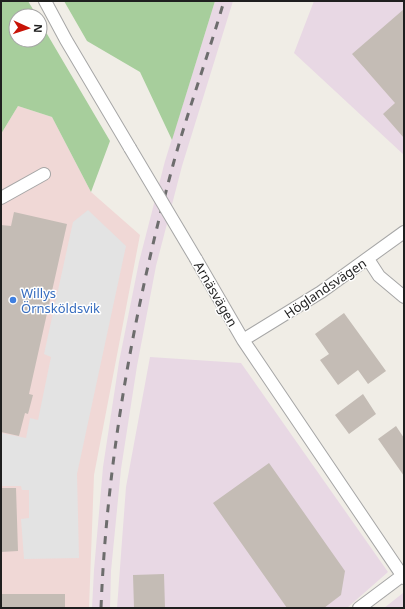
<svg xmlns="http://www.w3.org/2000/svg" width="405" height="609" font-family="'Noto Sans',sans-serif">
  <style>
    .commercial { fill: #f0d8d6 }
    .industrial { fill: #e8d8e4 }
    .forest { fill: #a7ce9c }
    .parking { fill: #e3e3e3 }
    .building { fill: #c4bcb5 }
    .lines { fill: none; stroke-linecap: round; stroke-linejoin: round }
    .minor-casing { stroke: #a6a6a6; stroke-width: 14 }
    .minor { stroke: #fff; stroke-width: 12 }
    .rail { stroke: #6d6d6d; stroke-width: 3; stroke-dasharray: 8 8; stroke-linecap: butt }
    .minor-bridge-casing { stroke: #a6a6a6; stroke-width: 14; stroke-linecap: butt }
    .minor-bridge { stroke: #fff; stroke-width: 12 }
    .shop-dot { fill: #3f7fe0; stroke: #fff; stroke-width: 1.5 }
    .labels { text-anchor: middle; stroke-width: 3; stroke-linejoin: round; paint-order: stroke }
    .street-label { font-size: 13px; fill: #1f1f1f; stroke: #fff }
    .shop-label { font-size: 13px; fill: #366cbe; stroke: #fff; text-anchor: start }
  </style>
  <rect width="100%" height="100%" fill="#f0ede6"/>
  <path class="commercial" d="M18,106L52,117L91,192L140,235L94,475L89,608H1V134Z"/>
  <path class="industrial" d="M215,1H233L182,166L156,266L137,366L121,469L111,571L110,608H92L94,570L103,467L119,362L139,262L165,161Z
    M314,1H404V155L294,53Z
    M150,357L241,363L388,572L347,608H117L126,487Z
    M403,593L404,595V608H384Z"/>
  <path class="forest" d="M1,1H28L37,16H16V40H40V22L110,141L91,192L52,117L18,106L1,134Z
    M64,1H215L172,140L140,72L87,41Z"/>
  <path class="parking" d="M88,210L126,246L77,474L79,558L24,559L21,519L29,518V490H22L21,486H1V433L26,438L30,418L38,420L51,357L44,354L73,222Z"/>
  <path class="building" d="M404,9V138L383,114L395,103L352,54Z
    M14,212L67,224L29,394L33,395L28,414L25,413L19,436L1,432V225L11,226Z
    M344,313L386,371L368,384L358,370L338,385L320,360L329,354L315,334Z
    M363,394L376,414L349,434L335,415Z
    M396,426L404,438V476L378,439Z
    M269,463L345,571L341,595L324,608H287L213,503Z
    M1,488H16L18,551L1,552Z
    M164,574L165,608H134L133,575Z
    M1,594H65V608H1Z"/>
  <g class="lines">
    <defs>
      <path id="minor" d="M45,1L66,40L130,148
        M1,198L44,174
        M196,259L243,340L404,578
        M368,259L379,276L404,297
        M243,340L321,292L404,232
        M359,608L403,575"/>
    </defs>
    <use href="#minor" class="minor-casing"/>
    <use href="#minor" class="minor"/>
    <path class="rail" d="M101,608C107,458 134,310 173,165C188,110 208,56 224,1"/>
    <defs>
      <path id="minor-bridge" d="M130,148L196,259"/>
    </defs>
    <use href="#minor-bridge" class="minor-bridge-casing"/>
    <use href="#minor-bridge" class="minor-bridge"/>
  </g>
  <circle class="shop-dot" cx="13" cy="300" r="4"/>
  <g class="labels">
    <g class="street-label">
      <text transform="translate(325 288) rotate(-34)" y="5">Höglandsvägen</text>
      <text transform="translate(216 294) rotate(60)" y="5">Arnäsvägen</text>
    </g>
    <g class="shop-label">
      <text x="21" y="298">Willys<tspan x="21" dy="15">Örnsköldsvik</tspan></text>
    </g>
  </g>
  <rect width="405" height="609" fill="none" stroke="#1f1f1f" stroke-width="4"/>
  <g transform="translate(28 28) rotate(93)"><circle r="19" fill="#ffffff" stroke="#a5a5a5"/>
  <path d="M0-3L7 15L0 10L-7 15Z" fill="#c81307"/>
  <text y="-6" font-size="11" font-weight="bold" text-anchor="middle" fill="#1f1f1f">N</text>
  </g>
</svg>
